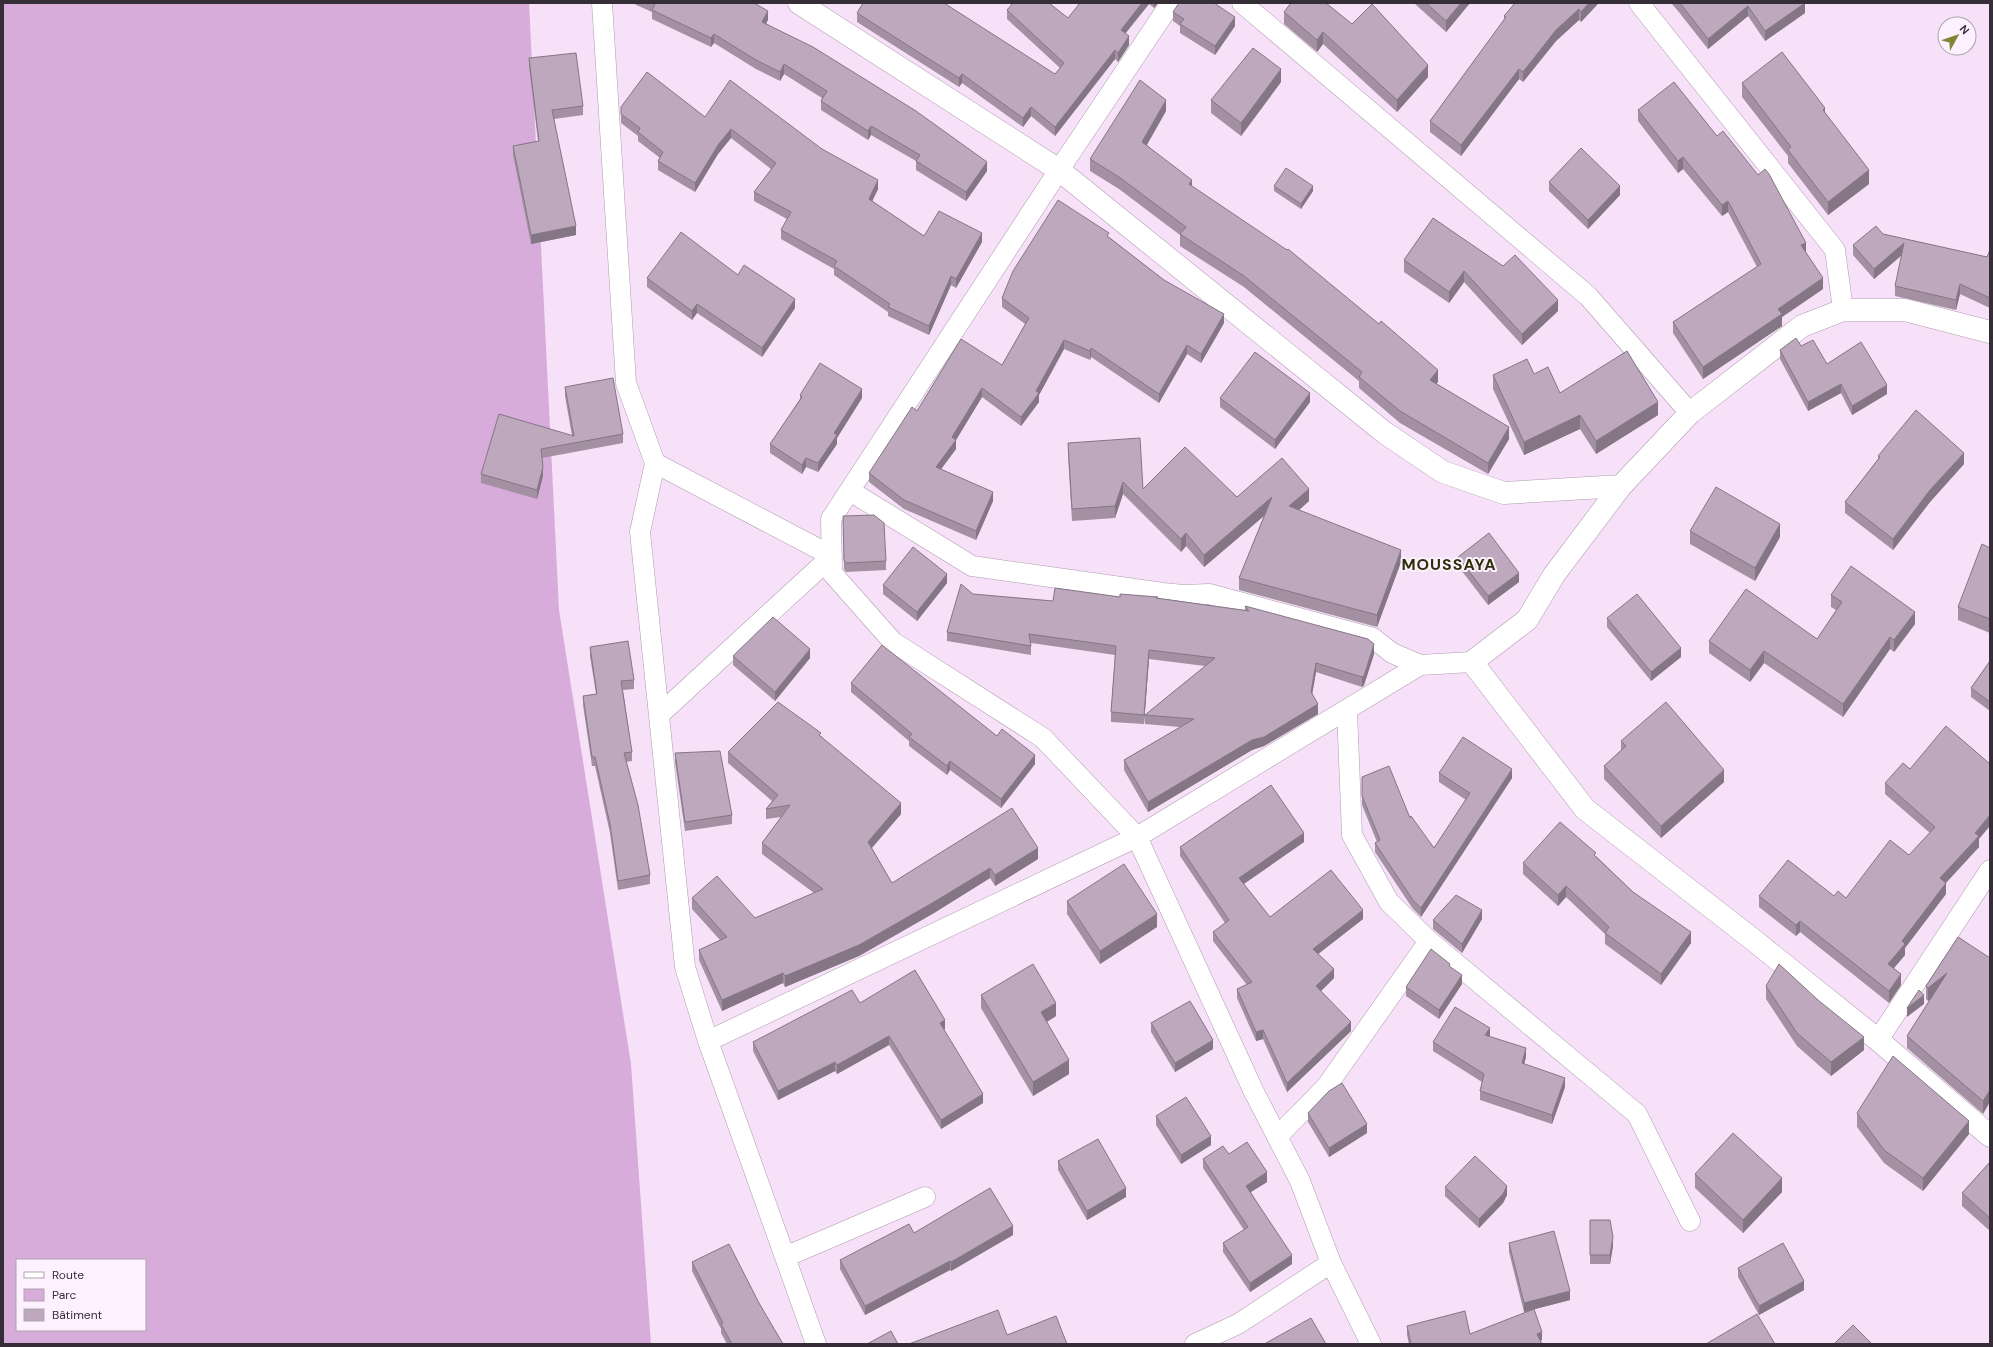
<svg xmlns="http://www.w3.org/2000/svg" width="1993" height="1347" font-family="'DM Sans',sans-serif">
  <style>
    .green { fill: #d7acda; fill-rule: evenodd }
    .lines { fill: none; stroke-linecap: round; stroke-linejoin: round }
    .street-casing { stroke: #af9bb0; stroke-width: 21 }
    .secondary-casing { stroke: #af9bb0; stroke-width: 23 }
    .street { stroke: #fff; stroke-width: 20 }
    .secondary { stroke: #fff; stroke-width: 22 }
    .wall { fill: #a390a3 }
    .shaded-wall { fill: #847685 }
    .building { fill: #bda8be; stroke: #847685 }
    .labels { text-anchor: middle; stroke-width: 4; stroke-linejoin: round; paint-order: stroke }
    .district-label { font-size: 16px; font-weight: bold; letter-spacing: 1px; fill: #2d3007; stroke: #fef1ff }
  </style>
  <rect width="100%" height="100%" fill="#f6e1f8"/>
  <path class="green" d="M3,3H529L559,610L631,1064L651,1344H3ZM17,1260H145V1330H17Z"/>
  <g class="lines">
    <defs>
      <path id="street" d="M602,3L626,383L655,463L832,556L659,715
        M1171,3L1059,170L831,519L832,573L893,642L1043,738L1137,837L1254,1092L1300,1181L1331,1263L1371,1344
        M1242,3L1588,296L1690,413
        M1639,3L1835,250L1843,310
        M655,463L640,532L685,967L708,1041L816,1344
        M850,491L972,566L1163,593L1183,595L1209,594L1373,638L1392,653L1420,665
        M1347,710L1352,835L1389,902L1429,941L1637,1114L1690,1221
        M1878,1040L1990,870
        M708,1041L1137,837L1420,665L1472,662
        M1277,1137L1326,1087L1429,941
        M785,1257L925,1197
        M1195,1344L1238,1324L1331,1263"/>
      <path id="secondary" d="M799,3L1059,170L1385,433L1443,472L1504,493L1621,486L1690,413L1802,326L1843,310H1905L1990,332
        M1621,486L1554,575L1527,620L1472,662L1585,809L1756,942L1878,1040L1990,1136"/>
    </defs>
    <use href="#street" class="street-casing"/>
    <use href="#secondary" class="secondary-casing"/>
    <use href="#street" class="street"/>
    <use href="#secondary" class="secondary"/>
  </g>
  <path class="wall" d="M632,3H754L768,20L766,23L987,171L966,201L916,170V161L871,135L868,140L821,110V101L822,98L784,74L780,81L756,69L714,43L711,47L652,19V12Z
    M1080,3H1158L1154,8L1149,4L1125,33L1129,45L1118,62L1115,59L1055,136L1031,116L1023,127L962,83L959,87L857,22V13L1055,74L1060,68L1007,19V10L1068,18Z
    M1414,3H1470L1446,32Z
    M1598,3L1581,22L1579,20L1556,41L1523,82L1519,79L1461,156L1430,132V121L1504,20V16Z
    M1671,3H1805V13L1765,41L1748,16L1708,49L1678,11Z
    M1173,12L1235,26L1215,55L1180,33V26L1173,21Z
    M1284,12L1428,77L1397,112L1323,44L1317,52L1284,24Z
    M529,58L583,106V115L554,119L576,235L531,244L513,155V146L538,141L529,67Z
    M1281,82L1241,136L1211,113V100Z
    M1742,83L1825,114L1869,184L1828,215L1788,163V156L1742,97Z
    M621,107L705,117L822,149L878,189L872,201L924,236L982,242L956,288L951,285L929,335L888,316V312L834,275V269L781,239V230L787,219L754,201V192L771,169L731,138L718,154L695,192L658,170V161L660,158L638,141V136L621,123Z
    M1638,110L1806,252L1823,289L1782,317V326L1703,379L1673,333V322L1757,267L1728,212L1722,216L1683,169L1678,173L1638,121Z
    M1166,111L1147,145L1192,187L1438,382L1436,384L1509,439L1488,474L1400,423L1359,388V381L1244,287L1180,246V235L1119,189L1090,171V159Z
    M1549,182L1620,195L1588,229L1549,191Z
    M1274,186L1313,191L1301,209L1274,191Z
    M1433,218L1558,311L1522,345L1464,282L1449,303L1404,272V260Z
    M1883,234L1987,257L1990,250V308L1960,294L1956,310L1895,296V286L1902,255L1874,279L1853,255V245Z
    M1109,237L1164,280L1224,323L1201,363L1187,354L1159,403L1091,357L1090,360L1064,349L1039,395V402L1021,426L982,397L956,440V449L941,469L993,501L976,540L904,509L869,482V473L917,411L1002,365L1025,324L1002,307V298Z
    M738,275L795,308L762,357L697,313L692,320L647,287V278Z
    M1801,346L1827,364L1887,394L1852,415L1841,393L1808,411L1780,359V350Z
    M1534,374L1560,393L1658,415L1596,454L1580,429L1524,455L1493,389V375Z
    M565,387L623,434V443L542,458L543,476L537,499L481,483V474L572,436L565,396Z
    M800,395L862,398L837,438V444L818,472L806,467L802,474L770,453V444L800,399Z
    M1220,398L1310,402L1275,449L1220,407Z
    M1068,443L1143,489L1237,497L1309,501L1299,510L1401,562L1377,627L1239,590V578L1264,516L1204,567L1186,546L1181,552L1123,494L1115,518L1072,521L1068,455Z
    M1878,456L1964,464L1930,502L1893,550L1845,513V502L1878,459Z
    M843,516L886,561V570L846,572L844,569Z
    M1690,531L1780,537L1755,581L1690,544Z
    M1990,548V633L1958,620V607Z
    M1458,557L1519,582L1488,605L1458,566Z
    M947,583L917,621L883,594V585Z
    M973,594L1053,601L1120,597L1158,598L1245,610V606L1374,654L1364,685L1362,687L1316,672L1312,694L1318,714L1264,746L1252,750L1148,812L1124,770V760L1180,727L1145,724V715L1205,666L1149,659L1144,724L1111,722V712L1115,655L1031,643V655L947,641V632Z
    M1831,595L1915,624L1894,652L1890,649L1843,717L1764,663L1750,682L1709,653V641L1817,639L1836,610L1831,607Z
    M1607,618L1681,657L1651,681L1607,627Z
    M590,647L634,680V689L623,690L632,752V761L626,762L650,875V884L618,890L610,833L595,766H592L583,705V696L596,694L590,656Z
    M733,656L810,658L775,701L733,665Z
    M1990,661V711L1971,697V688Z
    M851,683L997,736L1035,764L1001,808L950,770L947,775L909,746V741L851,692Z
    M821,736L901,814L872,848L892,883L1038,859L995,886L990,878L934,913L859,956L785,987L783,983L722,1011L699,960V950L720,940L692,909V898L755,918L814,893L762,854V843L781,817L766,819V809L772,801L728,763V752Z
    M1621,741L1724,782L1661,838L1604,779V766L1621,750Z
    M675,753L732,815V824L685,831L675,762Z
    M1439,773L1512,778L1421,917L1413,909L1375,852V843L1377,842L1362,805V777L1410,818L1434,848L1466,800L1439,782Z
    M1885,783L1979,839V847L1946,883V894L1905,948V955L1894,968L1901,985L1889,1003L1800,932L1796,936L1759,907V896H1834L1846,898L1909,855L1930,833L1885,794Z
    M1304,842L1244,884L1270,917L1363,919L1318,954L1334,978L1321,991L1351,1031L1287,1092L1263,1039L1256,1041L1237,998V989L1247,985L1213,941V932L1225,923L1180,856V847Z
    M1596,856L1633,892L1691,943L1661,985L1605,944V934L1566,897L1558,906L1523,874V863Z
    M1067,901L1157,927L1100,964L1067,914Z
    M1482,919L1462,953L1433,929V920Z
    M1990,958L1983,1114L1907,1048V1036L1931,998L1928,1001L1926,999V986Z
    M1450,967L1462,984L1439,1019L1406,996V987Z
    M1766,986L1864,1050L1831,1076L1797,1046L1766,999Z
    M981,995L1056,1016L1047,1022L1069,1074L1033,1096L981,1008Z
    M860,1003L945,1029L944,1030L983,1103L941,1129L889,1045L837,1074L835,1071L778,1100L753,1051V1042Z
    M1151,1023L1213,1049L1175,1072L1151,1032Z
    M1490,1037L1526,1057L1524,1064L1565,1087L1552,1124L1480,1100V1091L1482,1082L1433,1051V1042Z
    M1308,1113L1367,1133L1329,1157L1308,1122Z
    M1857,1113L1969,1134L1923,1191L1884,1163L1857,1127Z
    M1156,1116L1211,1145L1181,1164L1156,1125Z
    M1229,1154L1267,1182L1251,1192L1292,1264L1250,1292L1223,1252V1243L1244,1230L1203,1168V1159Z
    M1058,1161L1126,1197L1087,1220L1058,1170Z
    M1990,1162V1231L1962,1206V1193Z
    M1695,1174L1782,1192L1743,1233L1695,1188Z
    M1445,1187L1507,1195L1503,1203L1479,1228L1445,1196Z
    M1590,1220L1613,1246L1610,1264H1590Z
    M914,1233L1013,1235L951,1271L950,1270L865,1315L840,1269V1260Z
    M1509,1243L1570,1300L1534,1309L1542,1340L1540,1341L1542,1344H1409L1407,1335V1326L1470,1334L1533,1310L1524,1312L1509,1252Z
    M692,1262L759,1303L783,1344H727L721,1333V1329L692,1271Z
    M1738,1268L1804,1290L1759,1315L1738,1277Z"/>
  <path class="shaded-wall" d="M1142,3H1149V4L1121,39V30Z
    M1154,3H1158L1154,8Z
    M1461,3H1470L1446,32V21Z
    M1589,3H1598V4L1581,22V12Z
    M1805,3V13L1765,41V31Z
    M1748,6V16L1708,49V39Z
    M1579,9V20L1556,41L1523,82V72L1556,30Z
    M768,11V20L762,31V22Z
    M1235,17V26L1215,55V46Z
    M1323,32V44L1317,52V40Z
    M714,34V43L711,47V38Z
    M1129,36V45L1118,62V53Z
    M1115,50V59L1055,136V127Z
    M784,64V74L780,81V72Z
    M1428,65V77L1397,112V100Z
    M1281,69V82L1241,136V123Z
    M1519,69V79L1461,156V145Z
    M962,74V83L959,87V78Z
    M1166,100V111L1142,153V142Z
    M1031,107V116L1023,127V118Z
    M1825,108V121L1823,110Z
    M871,126V135L868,140V131Z
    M731,129V138L718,154L695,192V183L718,145Z
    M1683,157V169L1678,173V161Z
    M987,162V171L966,201V192Z
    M1869,170V184L1828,215V202Z
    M878,180V189L869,208V199Z
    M1192,180V192L1189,184Z
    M1313,186V191L1301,209V204Z
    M1620,186V195L1588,229V220Z
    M1728,201V212L1722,216V205Z
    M576,226V235L531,244V235Z
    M982,233V242L956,288V279Z
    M1806,243V254L1801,245Z
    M1904,243V253L1874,279V269Z
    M1464,271V282L1449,303V292Z
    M951,276V285L929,335V326Z
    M1823,278V289L1782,317V326L1703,379V367L1778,309Z
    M1960,284V294L1956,310V300Z
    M795,299V308L762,357V348Z
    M1558,300V311L1522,345V334Z
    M697,304V313L692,320V311Z
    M1224,314V323L1201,363V354Z
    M1064,340V349L1039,395V402L1021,426V417L1036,391Z
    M1187,345V354L1159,403V394Z
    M1091,348V357L1090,360V351Z
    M1438,370V382L1430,392V380Z
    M1841,384V393L1808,411V402Z
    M1887,385V394L1852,415V406Z
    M982,388V397L956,440V449L936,476V467L952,437Z
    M862,389V398L837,438V444L818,472V463L834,433Z
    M1310,393V402L1275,449V440Z
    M1658,402V415L1596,454V441Z
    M1580,415V429L1524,455V442Z
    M1509,427V439L1488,474V463Z
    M1964,453V464L1930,502L1893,550V539L1930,490Z
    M806,458V467L802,474V465Z
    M543,467V476L537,499V490Z
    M1123,482V494L1115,518V506Z
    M1309,489V501L1289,519V506Z
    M993,492V501L976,540V531Z
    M1272,497V509L1204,567V555Z
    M1780,524V537L1755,581V568Z
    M1186,533V546L1181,552V539Z
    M1401,550V562L1377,627V615Z
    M1519,573V582L1488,605V596Z
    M947,574V583L917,621V612Z
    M1915,612V624L1894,652V640Z
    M1890,637V649L1843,717V704Z
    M1374,644V654L1364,685L1362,687V677Z
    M1681,648V657L1651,681V672Z
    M810,649V658L775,701V692Z
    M1149,650V659L1144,724V715Z
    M1764,651V663L1750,682V670Z
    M1316,663V672L1311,701V692Z
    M1318,704V714L1264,746L1252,750L1148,812V802L1252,740Z
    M1035,755V764L1001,808V799Z
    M950,761V770L947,775V766Z
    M1512,769V778L1421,917V908Z
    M1724,770V782L1661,838V826Z
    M901,803V814L868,852V842Z
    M1990,815V826L1979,839V847L1940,889V878L1975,833Z
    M1304,833V842L1239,887V878Z
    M1038,848V859L995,886V875Z
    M990,868V878L934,913L859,956L785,987V976Z
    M1946,883V894L1905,948V955L1888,975V964L1902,941Z
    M1566,886V897L1558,906V895Z
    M1363,910V919L1313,958V949Z
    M1482,910V919L1462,953V944Z
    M1157,914V927L1100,964V951Z
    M1800,921V932L1796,936V925Z
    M1691,932V943L1661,985V974Z
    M1334,969V978L1316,996V986Z
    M783,973V983L722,1011V1000Z
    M1947,973V986L1928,1001V988Z
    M1901,974V985L1889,1003V991Z
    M1462,975V984L1439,1019V1010Z
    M1924,995V1004L1907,1017V1008Z
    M1056,1003V1016L1041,1025V1012Z
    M945,1020V1029L940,1032V1023Z
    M1351,1022V1031L1287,1092V1083Z
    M1490,1028V1037L1485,1035Z
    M1263,1030V1039L1256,1041V1032Z
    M889,1036V1045L837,1074V1065Z
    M1864,1037V1050L1831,1076V1062Z
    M1213,1040V1049L1175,1072V1063Z
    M1526,1048V1057L1522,1072V1063Z
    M1069,1060V1074L1033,1096V1082Z
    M835,1062V1071L778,1100V1091Z
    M1565,1078V1087L1552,1124V1115Z
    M1990,1090V1102L1983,1114V1101Z
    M983,1094V1103L941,1129V1120Z
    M1969,1121V1134L1923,1191V1178Z
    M1367,1124V1133L1329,1157V1148Z
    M1211,1136V1145L1181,1164V1155Z
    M1267,1172V1182L1246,1195V1186Z
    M1782,1178V1192L1743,1233V1220Z
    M1507,1186V1195L1503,1203L1479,1228V1219Z
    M1126,1188V1197L1087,1220V1211Z
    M1013,1226V1235L951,1271V1262Z
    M1613,1237V1246L1610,1264V1255Z
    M1292,1255V1264L1250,1292V1283Z
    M950,1261V1270L865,1315V1306Z
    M1804,1281V1290L1759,1315V1306Z
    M1570,1291V1300L1524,1312V1303Z
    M1542,1332V1340L1537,1342V1334Z"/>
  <path class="building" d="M653,3H754L768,11L762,22L813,47L916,111L987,162L966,192L916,161L920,155L871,126L868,131L821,101L827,91L784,64L780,72L756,60L714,34L711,38L652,10L655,4Z
    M863,3H944L1055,74L1064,63L1007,10L1013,3H1049L1068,18L1080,3H1142L1121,30L1129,36L1118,53L1115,50L1055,127L1031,107L1023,118L962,74L959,78L857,13Z
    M1179,3H1214L1235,17L1215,46L1180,24L1184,19L1173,12Z
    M1291,3H1326L1352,24L1372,4L1428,65L1397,100L1323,32L1317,40L1284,12Z
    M1426,3H1461L1446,21Z
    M1515,3H1589L1581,12L1579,9L1556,30L1523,72L1519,69L1461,145L1430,121L1506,17L1504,16Z
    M1680,3H1805L1765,31L1748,6L1708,39Z
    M1253,48L1281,69L1241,123L1211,100Z
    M1782,52L1825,108L1823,110L1869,170L1828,202L1788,150L1791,147L1742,83Z
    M576,53L583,106L552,110L576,226L531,235L513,146L539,141L529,58Z
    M647,72L705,117L730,80L822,149L878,180L869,199L924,236L939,211L982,233L956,279L951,276L929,326L888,307L890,304L834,266L837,261L781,230L791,212L754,192L776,163L731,129L718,145L695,183L658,161L663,152L638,132L640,128L621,114V107Z
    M1140,80L1166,100L1142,142L1192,180L1189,184L1287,250L1288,249L1379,324L1381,321L1438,370L1430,380L1509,427L1488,463L1400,411L1359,377L1362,372L1244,276L1180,234L1186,227L1119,177L1090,159Z
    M1674,82L1717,136L1723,131L1758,175L1765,169L1769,174L1806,243L1801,245L1823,278L1778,309L1782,314L1703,367L1673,322L1761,264L1728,201L1722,205L1683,157L1678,161L1638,110Z
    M1581,148L1620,186L1588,220L1549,182Z
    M1286,168L1313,186L1301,204L1274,186Z
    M1058,200L1109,233L1107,236L1164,280L1224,314L1201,354L1187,345L1159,394L1091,348L1090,351L1064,340L1036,391L1039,393L1021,417L982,388L952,437L956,440L936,467L993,492L976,531L904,500L869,473L912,407L917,411L961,339L1002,365L1029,318L1002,298L1013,271Z
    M1433,218L1503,266L1515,255L1558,300L1522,334L1464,271L1449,292L1404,260Z
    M1876,226L1883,234L1987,257L1990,250V298L1960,284L1956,300L1895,286L1904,243L1874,269L1853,245Z
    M681,232L738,275L744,265L795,299L762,348L697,304L692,311L647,278Z
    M1796,338L1801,346L1813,340L1827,364L1861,342L1887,385L1852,406L1841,384L1808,402L1780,350Z
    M1627,351L1658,402L1596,441L1580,415L1524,442L1493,375L1527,359L1534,374L1548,367L1560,393Z
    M1255,352L1310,393L1275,440L1220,398Z
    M820,363L862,389L834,433L837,435L818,463L806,458L802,465L770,444L802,397L800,395Z
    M613,378L623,434L541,449L543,467L537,490L481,474L499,414L574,436L565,387Z
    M1916,410L1964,453L1930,490L1893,539L1845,502L1880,457L1878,456Z
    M1140,438L1143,489L1185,447L1237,497L1282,458L1309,489L1289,506L1401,550L1377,615L1239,578L1272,497L1204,555L1186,533L1181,539L1123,482L1115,506L1072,509L1068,443Z
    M1716,487L1780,524L1755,568L1690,531Z
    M874,515L884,523L886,561L846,563L844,560L843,516Z
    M1489,533L1519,573L1488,596L1458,557Z
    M1982,544L1990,548V619L1958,607Z
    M913,547L947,574L917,612L883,585Z
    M1851,566L1915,612L1894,640L1890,637L1843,704L1764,651L1750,670L1709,641L1746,589L1817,639L1842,602L1831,595Z
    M961,584L973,594L1053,601L1055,588L1120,597V594L1158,597L1156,598L1249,611L1245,606L1368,639L1374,644L1364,676L1362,677L1316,663L1311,692L1318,704L1264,737L1252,740L1148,802L1124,760L1194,719L1145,715L1215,658L1149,650L1144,715L1111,712L1116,646L1029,634L1031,646L947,632Z
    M1637,594L1681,648L1651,672L1607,618Z
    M773,617L810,649L775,692L733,656Z
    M628,641L634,680L621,681L632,752L624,753L638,805L650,875L618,881L610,824L595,757H592L583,696L597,694L590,647Z
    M882,645L997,736L1002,729L1035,755L1001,799L950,761L947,766L909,737L912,734L851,683Z
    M1990,661V702L1971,688Z
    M778,702L821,733L819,735L901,803L868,842L892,883L1012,808L1038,848L995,875L990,868L934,902L859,945L785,976L783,973L722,1000L699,950L727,937L692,898L717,876L755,918L823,889L762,843L790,805L766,809L778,795L728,752Z
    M1666,702L1724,770L1661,826L1604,766L1626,746L1621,741Z
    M1946,726L1990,764V815L1975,833L1979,836L1940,878L1946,883L1902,941L1905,944L1888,964L1901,974L1889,991L1800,921L1796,925L1759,896L1788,860L1834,896L1838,891L1846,898L1890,840L1909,855L1935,827L1885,783L1903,763L1910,769Z
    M1463,737L1512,769L1421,908L1413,900L1375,843L1380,840L1362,796V777L1389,766L1410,818L1411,816L1434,848L1470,793L1439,773Z
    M720,751L732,815L685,822L675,753Z
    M1271,785L1304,833L1239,878L1270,917L1331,870L1363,910L1313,949L1334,969L1316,986L1351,1022L1287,1083L1263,1030L1256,1032L1237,989L1252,982L1213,932L1229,920L1180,847Z
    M1560,822L1596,853L1594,855L1633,892L1691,932L1661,974L1605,933L1609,927L1566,886L1558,895L1523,863Z
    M1124,864L1157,914L1100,951L1067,901Z
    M1456,895L1482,910L1462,944L1433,920Z
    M1958,937L1990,958V1090L1983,1101L1907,1036L1947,973L1928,988L1926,986Z
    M1431,949L1450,964L1449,966L1462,975L1439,1010L1406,987Z
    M1033,964L1056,1003L1041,1012L1069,1060L1033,1082L981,995Z
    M1779,964L1818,1000L1864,1037L1831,1062L1797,1033L1766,986Z
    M915,970L945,1020L940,1023L983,1094L941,1120L889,1036L837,1065L835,1062L778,1091L753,1042L852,990L860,1003Z
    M1919,990L1924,995L1907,1008Z
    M1190,1001L1213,1040L1175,1063L1151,1023Z
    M1455,1007L1490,1028L1485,1035L1526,1048L1522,1063L1565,1078L1552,1115L1480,1091L1484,1074L1433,1042Z
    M1893,1056L1969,1121L1923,1178L1884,1150L1857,1113Z
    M1342,1083L1367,1124L1329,1148L1308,1113L1329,1091Z
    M1186,1097L1211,1136L1181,1155L1156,1116Z
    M1733,1133L1782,1178L1743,1220L1695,1174Z
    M1098,1139L1126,1188L1087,1211L1058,1161Z
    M1247,1142L1267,1172L1246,1186L1292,1255L1250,1283L1223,1243L1248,1227L1203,1159L1223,1146L1229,1154Z
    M1475,1156L1507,1186L1503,1194L1479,1219L1445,1187Z
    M1990,1162V1218L1962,1193Z
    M990,1188L1013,1226L951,1262L950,1261L865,1306L840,1260L909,1224L914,1233Z
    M1590,1220H1610L1613,1237L1610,1255H1590Z
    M1554,1231L1570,1291L1524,1303L1509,1243Z
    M1783,1243L1804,1281L1759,1306L1738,1268Z
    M729,1244L759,1303L783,1344H732L721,1324L723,1323L692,1262Z
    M1534,1309L1542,1332L1537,1334L1542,1344H1411L1407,1326L1465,1311L1470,1334Z
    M998,1310L1007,1335L1056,1316L1067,1344H909Z
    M1757,1314L1775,1344H1706Z
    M1311,1318L1326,1344H1267L1266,1343Z
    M1853,1325L1872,1344H1834Z
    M891,1331L898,1344H867Z"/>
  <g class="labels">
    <g class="district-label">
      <text x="1449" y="570">MOUSSAYA</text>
    </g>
  </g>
  <rect width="1993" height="1347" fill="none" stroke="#362e37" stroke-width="8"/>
  <rect x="16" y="1259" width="130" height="72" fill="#fef1ff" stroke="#aea3af"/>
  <rect x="24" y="1272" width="20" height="6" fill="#ffffff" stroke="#aea3af"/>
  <text x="52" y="1279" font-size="12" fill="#362e37">Route</text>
  <rect x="24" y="1289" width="20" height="12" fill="#d7acda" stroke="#aea3af"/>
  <text x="52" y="1299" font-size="12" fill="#362e37">Parc</text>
  <rect x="24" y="1309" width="20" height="12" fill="#bda8be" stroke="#aea3af"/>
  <text x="52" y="1319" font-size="12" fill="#362e37">Bâtiment</text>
  <g transform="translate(1957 36) rotate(50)"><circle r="19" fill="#fef1ff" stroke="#aea3af"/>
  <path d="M0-3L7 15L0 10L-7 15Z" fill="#7f8732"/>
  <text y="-6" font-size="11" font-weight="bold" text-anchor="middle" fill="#362e37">N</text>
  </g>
</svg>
